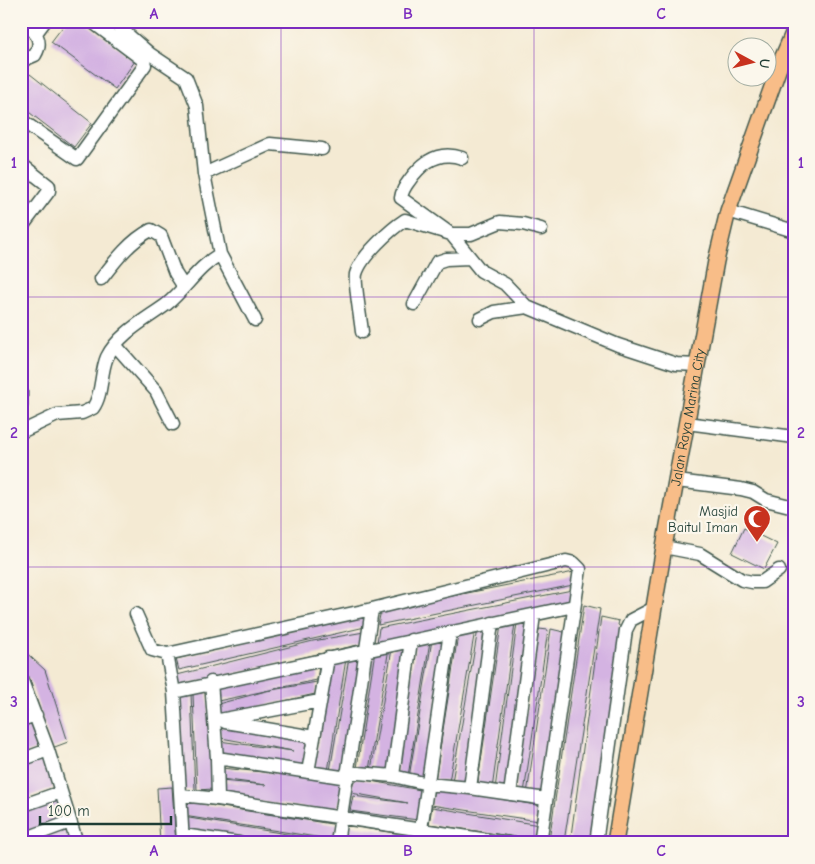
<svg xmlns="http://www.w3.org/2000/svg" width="815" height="864" font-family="'Comic Neue',sans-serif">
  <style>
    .building { fill: #d4b3e2 }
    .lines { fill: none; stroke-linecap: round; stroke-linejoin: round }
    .minor-casing { stroke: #3f574c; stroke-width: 15 }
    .major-casing { stroke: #3f574c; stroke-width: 18 }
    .minor { stroke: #fff; stroke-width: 12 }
    .major { stroke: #f8bd88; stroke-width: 15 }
    .grid { fill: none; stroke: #7b2cbf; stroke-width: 1; stroke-opacity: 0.55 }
    .labels { text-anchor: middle; stroke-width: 4.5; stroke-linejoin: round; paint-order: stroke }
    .street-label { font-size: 14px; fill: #1f3d34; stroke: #fbf7ec }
    .poi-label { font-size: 14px; fill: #1f3d34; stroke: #fbf7ec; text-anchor: end }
    .neatline { fill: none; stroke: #7b2cbf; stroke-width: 2 }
    .grid-label { font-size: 16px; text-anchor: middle; font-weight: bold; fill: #7b2cbf }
  </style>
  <rect width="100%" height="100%" fill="#fbf7ec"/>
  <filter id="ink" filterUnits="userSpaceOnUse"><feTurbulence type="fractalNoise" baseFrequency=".02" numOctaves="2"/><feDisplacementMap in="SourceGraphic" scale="10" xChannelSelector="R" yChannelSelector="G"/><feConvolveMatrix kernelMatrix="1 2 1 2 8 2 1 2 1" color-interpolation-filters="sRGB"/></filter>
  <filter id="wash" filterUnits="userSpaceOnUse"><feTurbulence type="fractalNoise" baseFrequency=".0096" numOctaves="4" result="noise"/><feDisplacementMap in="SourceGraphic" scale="20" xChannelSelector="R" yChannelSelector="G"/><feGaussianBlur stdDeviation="1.12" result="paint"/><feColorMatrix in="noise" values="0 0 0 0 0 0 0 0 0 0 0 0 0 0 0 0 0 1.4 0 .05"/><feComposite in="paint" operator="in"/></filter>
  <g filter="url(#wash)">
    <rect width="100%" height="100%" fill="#f4ead3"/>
    <g id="blocks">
      <path class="building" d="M67,21H83L135,61L115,89L51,42Z
        M30,74L92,123L74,147L21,106V85Z
        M744,528L777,544L764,569L732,553Z
        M574,572L573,585L378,625L381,610Z
        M572,590L571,603L377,643L379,628Z
        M584,605L600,609L564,842L549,841Z
        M367,615L365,627L179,670L176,659L316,624Z
        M601,617L619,621L618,625L626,630L596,843H570Z
        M515,623L492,789L477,788L501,625Z
        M517,623L529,624L506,790L495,789Z
        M492,626L468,785L452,782L478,629Z
        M539,629L548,630L524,793H515Z
        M551,629L568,633L544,795L527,794Z
        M475,630L449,782L435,780L458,635Z
        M364,632L362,644L175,687L173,676L313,641Z
        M447,638L425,780L409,777L432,640Z
        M430,641L408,776L396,775L416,643Z
        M409,645L390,772L371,770L392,649Z
        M21,648L45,670L68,742L52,748L30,680L21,672Z
        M389,648L369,770L357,768L375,651Z
        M363,655L345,774L330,771L349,657Z
        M346,659L328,771L314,768L332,661Z
        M319,666L317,680L218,701L217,685Z
        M317,682L315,694L218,716V704L266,691Z
        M21,689L29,711L21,714Z
        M207,692L213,789L197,790L193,694Z
        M179,694H191L195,790H183Z
        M32,721L42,747L21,755V725Z
        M219,727L259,730L308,739L302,769L220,753L219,741L293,751L221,738Z
        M45,758L53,788L21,799V766Z
        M221,768L346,780L335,812L219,796L221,781L266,785L221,779Z
        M354,778L426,791L418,820L350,811L353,796L408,803L351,793Z
        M172,787L176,843H160L157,788Z
        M434,788L542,806L539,821L431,805Z
        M59,799L64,819L21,835V811Z
        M183,801L338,825L335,840L184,816Z
        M432,807L539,825L536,840L429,824Z
        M183,817L335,842V843H256L184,832Z
        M345,825L415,836V843H359L342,840Z
        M68,828L72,843H28Z
        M430,836L462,842V843H428Z"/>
    </g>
  </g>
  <g filter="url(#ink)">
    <use href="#blocks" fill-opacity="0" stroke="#3f574c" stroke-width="1"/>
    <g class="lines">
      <defs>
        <path id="minor" d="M112,21L150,54L186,78L197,106L204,174L270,144L322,149
          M21,26C37,28 43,42 35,55L21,61
          M36,33L45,21
          M21,120L77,159L145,65L143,60L91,21
          M462,158C439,150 422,162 409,181C405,186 402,191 401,198L451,234L481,271L505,284L527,307L618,345L676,364L697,365
          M21,164L49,186V191L21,228
          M204,174L220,254L255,320
          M728,211L794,231
          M101,279C115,261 130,241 151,230L161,236L175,273L184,287
          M414,304L437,262L446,259L469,258
          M480,319L494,312L527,307
          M362,332C361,320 354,283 356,274C361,256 391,229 405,220L451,234H471L500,222L523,224L541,229
          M116,346L156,391L173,424
          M21,391V406
          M687,423L794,437
          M21,432L57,415L82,413L93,408C103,394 100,373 107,357C119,333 147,319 167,304C186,288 198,267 220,254
          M677,481L741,489L753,492L766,500L794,507
          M664,547L700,554L742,580L752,582H762L779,570
          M136,614L152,650L167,654L372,609L566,561L574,563L580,569L540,843
          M167,654L174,692L183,843
          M21,678L48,750L77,843
          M211,682L217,758L218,799
          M174,692L574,606
          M21,720L36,715
          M214,721L320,701
          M225,722L314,737
          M217,758L348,778
          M21,760L48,750
          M308,772L328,658
          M347,772L393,776L411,640
          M393,776L428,784L470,788L492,623
          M470,788L546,799
          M510,794L534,615
          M181,795L218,799L508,843
          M21,806L61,792
          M183,835L239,843
          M21,840L70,822
          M337,843L372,609
          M419,843L450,632
          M596,843L626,630L631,620L654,608"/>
        <g id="major">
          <path id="s1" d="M615,843L664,547L716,261L728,211L782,59L794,31"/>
        </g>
      </defs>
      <use href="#minor" class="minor-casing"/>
      <use href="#major" class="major-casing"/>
      <use href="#minor" class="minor"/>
      <use href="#major" class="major"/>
    </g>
  </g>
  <path class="grid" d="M281,21V843M534,21V843M21,297H794M21,567H794"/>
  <defs>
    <symbol id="mosque-pin" viewBox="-11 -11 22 30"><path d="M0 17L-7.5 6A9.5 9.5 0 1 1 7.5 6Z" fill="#c8321e" stroke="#fbf7ec"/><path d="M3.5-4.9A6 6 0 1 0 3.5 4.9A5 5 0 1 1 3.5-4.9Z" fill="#fff"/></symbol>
  </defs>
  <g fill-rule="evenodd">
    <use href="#mosque-pin" x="741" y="503" width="32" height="43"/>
  </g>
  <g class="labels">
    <g class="street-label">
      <text dy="5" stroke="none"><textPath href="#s1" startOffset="432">Jalan Raya Marina City</textPath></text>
    </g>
    <g class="poi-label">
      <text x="738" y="516">Masjid<tspan x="738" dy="16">Baitul Iman</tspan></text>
    </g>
  </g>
  <rect width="815" height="864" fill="none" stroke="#fbf7ec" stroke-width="55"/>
  <g transform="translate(752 62) rotate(97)"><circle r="24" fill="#fbf7ec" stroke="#a3ada2"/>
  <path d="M0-4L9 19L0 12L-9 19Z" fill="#c8321e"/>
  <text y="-8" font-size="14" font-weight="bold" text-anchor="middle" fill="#1f3d34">U</text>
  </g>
  <path d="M40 816v8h131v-8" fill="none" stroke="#1f3d34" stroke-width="2.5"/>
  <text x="48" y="816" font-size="15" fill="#1f3d34" stroke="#fbf7ec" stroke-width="4" paint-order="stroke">100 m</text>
  <rect x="28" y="28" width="760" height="808" class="neatline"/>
  <g class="grid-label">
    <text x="154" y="19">A</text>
    <text x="408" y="19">B</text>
    <text x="661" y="19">C</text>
    <text x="14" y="168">1</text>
    <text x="801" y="168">1</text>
    <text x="14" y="438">2</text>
    <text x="801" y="438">2</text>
    <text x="14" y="707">3</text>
    <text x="801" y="707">3</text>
    <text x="154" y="856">A</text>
    <text x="408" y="856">B</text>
    <text x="661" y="856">C</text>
  </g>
</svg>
